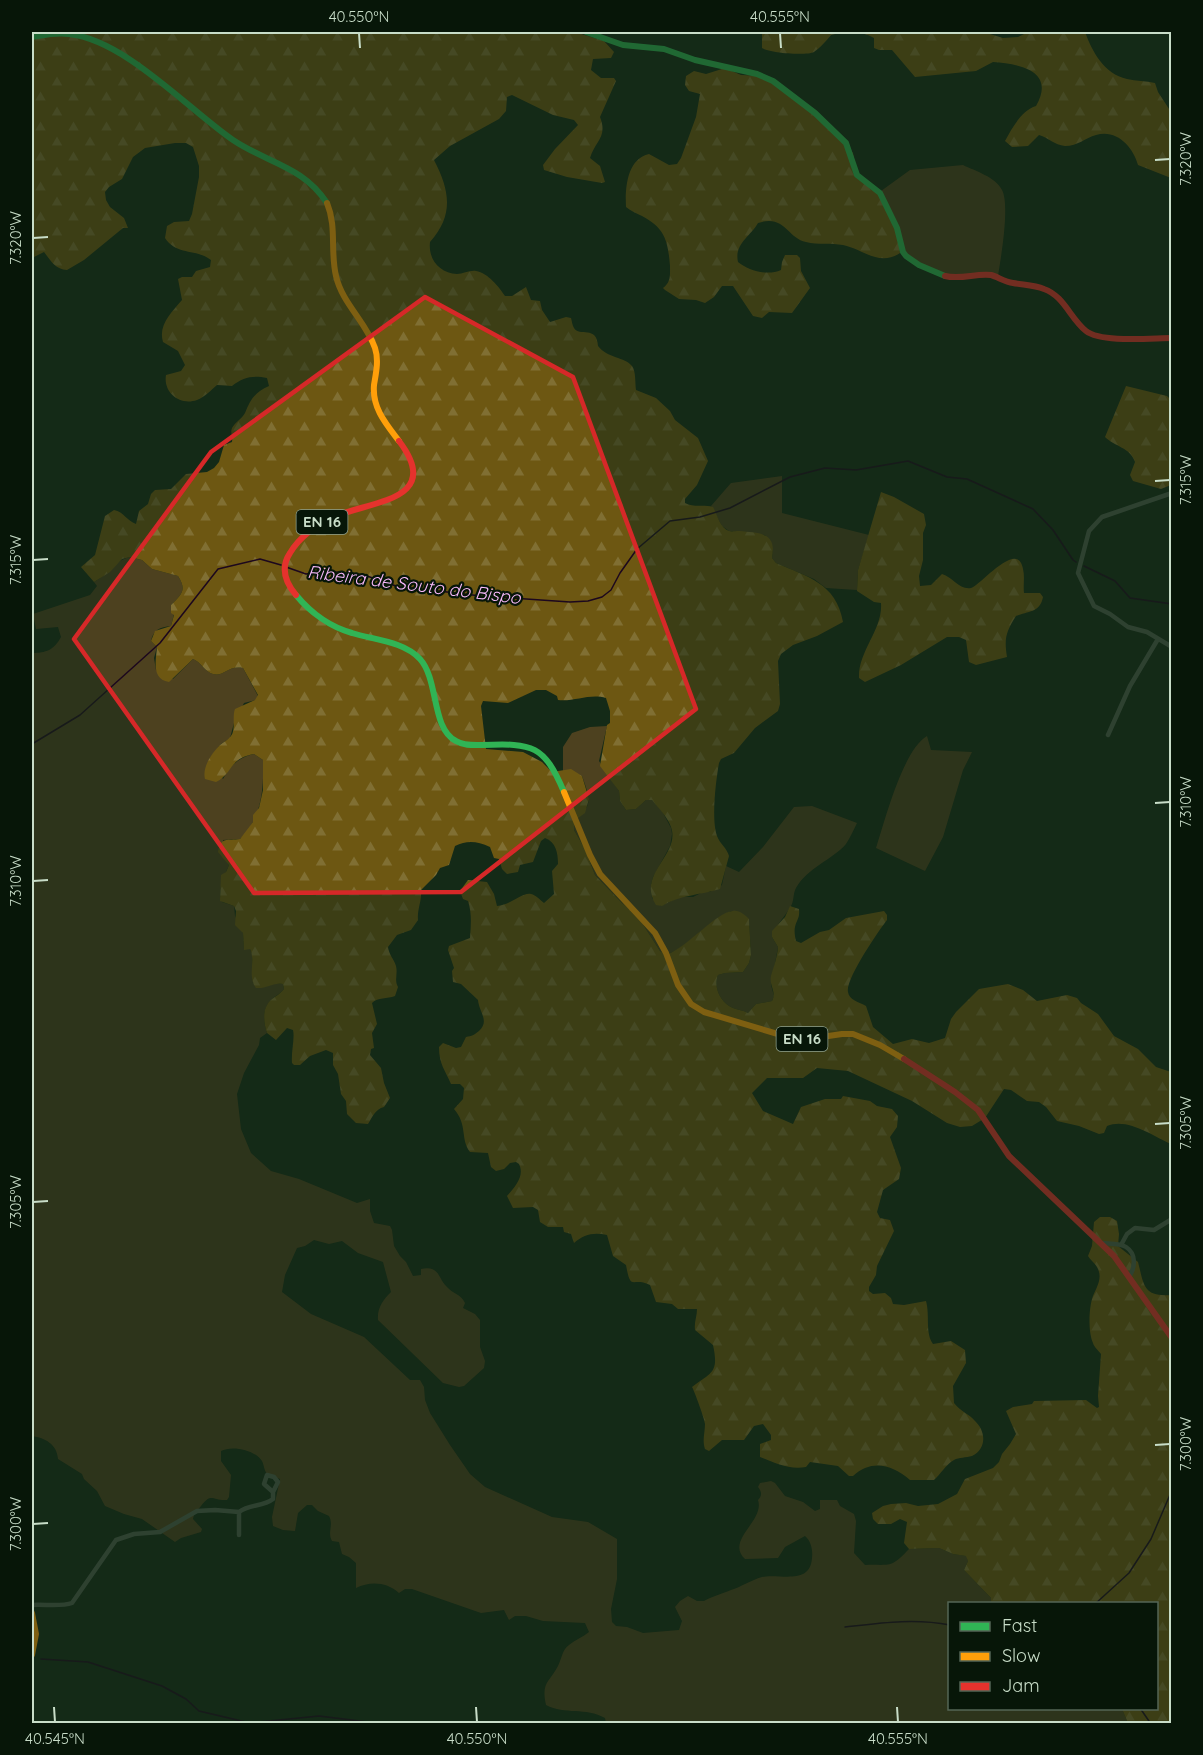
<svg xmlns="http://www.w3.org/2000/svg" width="1203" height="1755" font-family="Quicksand,sans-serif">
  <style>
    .grass { fill: #4d411f }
    .forest { fill: url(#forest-firs) }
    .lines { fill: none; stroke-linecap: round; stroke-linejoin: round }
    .stream { stroke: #1c071e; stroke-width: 1.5 }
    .street { stroke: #4e5e4f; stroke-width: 4.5 }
    .fast { stroke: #30b455; stroke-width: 6 }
    .slow { stroke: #ff9f0a; stroke-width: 6 }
    .jam { stroke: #e5322d; stroke-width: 6 }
    .marked { fill: none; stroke: #d62828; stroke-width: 4.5; stroke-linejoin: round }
    .ticks { fill: none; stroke: #c8ddc8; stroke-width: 2 }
    .labels { text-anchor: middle; stroke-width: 4.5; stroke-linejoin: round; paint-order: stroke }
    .shield { fill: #071608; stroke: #8ea18e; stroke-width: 1.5 }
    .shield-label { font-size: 15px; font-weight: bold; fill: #c8ddc8 }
    .water-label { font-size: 18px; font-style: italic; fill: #f9b9fc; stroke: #071608 }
    .neatline { fill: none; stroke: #c8ddc8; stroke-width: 2 }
    .ticks-label { font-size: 15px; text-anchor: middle; fill: #c8ddc8 }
  </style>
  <defs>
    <pattern id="forest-firs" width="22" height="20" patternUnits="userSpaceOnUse" patternTransform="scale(1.5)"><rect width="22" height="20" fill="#6d5712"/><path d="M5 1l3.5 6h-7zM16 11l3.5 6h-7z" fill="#806f33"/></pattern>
  </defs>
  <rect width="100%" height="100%" fill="#142a17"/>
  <path class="grass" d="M963,165C975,171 996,177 1002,190C1010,205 1001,257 998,276L950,278L916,263L900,251L881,191L910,170Z
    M782,476V513L869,535L858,570L857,590L826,588L814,579L776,563L772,558L773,551L765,535L729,531L722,526L711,506L731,483Z
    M130,557L142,560L152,569L178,576C187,590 182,594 171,605L174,614L171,626C160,627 153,630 151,641L157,647L154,658L156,670L173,679L193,659C201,662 205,672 213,674C224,677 228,665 243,668L258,696L256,700L244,703L234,723L230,738L221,744L210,758L223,779C230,766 239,757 254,754L263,760C264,787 262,819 240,839L223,840L227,860L229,865C224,876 217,890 222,902L234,906L235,916L243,933L244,949H250L252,954L253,983L283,984L284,989C280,994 276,995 272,999C262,1008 263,1021 267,1033L260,1038L259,1045L244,1073L237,1094L241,1129L251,1153L271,1171L299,1179L357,1203L370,1199V1211L374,1223L390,1226L392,1230L394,1246L400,1256L406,1262L413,1276L421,1275V1269C440,1265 438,1279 447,1287C453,1294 461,1294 465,1303L463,1308L475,1314L480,1320V1347L485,1361L484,1368L464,1386L459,1387L443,1383L378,1320C377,1308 383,1300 391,1292L383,1262L358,1253L342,1241L329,1244L314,1240L305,1246L297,1248L285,1275L282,1292L311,1314L364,1337L410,1380H420L424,1387L425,1400L430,1413L450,1445L470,1474L485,1487L552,1517L588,1522L617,1539V1579L611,1609L612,1622L616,1626L627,1627L643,1633L679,1630L682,1621L675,1607L680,1601L688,1596L697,1601H704C713,1596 721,1594 731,1590C741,1587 751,1580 762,1577C779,1573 810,1586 812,1558C813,1550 811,1541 805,1536L785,1547L778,1558L745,1559C725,1540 765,1521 758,1500C762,1496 762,1492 758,1487L760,1483L771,1481L775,1483L785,1496L803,1502L815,1511L820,1509V1500H837L840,1506L854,1514L856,1521L854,1553L865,1565C891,1564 890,1569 909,1549L939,1548L953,1554L967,1556L968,1561L964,1570L991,1598V1603L950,1604V1708L1122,1709L1128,1723H606L605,1718C586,1707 565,1715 546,1705C541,1682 549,1683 558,1666C562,1658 562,1650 569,1645C575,1640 583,1637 589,1632L585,1623L543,1621L526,1616H515L509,1620L504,1610L481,1613L412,1589H405L399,1593C387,1582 370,1581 356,1588V1563L349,1557L342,1554L339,1542L332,1541C327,1532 334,1525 329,1516L318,1511L312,1505H307L298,1513L295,1531L283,1530L273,1526L272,1517L280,1479L267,1474C264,1470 264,1465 262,1461C255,1450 232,1445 221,1451V1461L231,1475L229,1497L227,1500C212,1501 212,1492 201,1506C197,1511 194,1513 193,1519L202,1529L201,1532L181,1538L175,1542L142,1519L124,1514L105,1506L97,1491L84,1479L82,1474L58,1459C57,1444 45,1438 32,1436V653C46,653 54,650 61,637L58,627L36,629L33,614L90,595L97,586L94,582C108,575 115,560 130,557Z
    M607,726L599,761L619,791L620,801L626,810L636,809L646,800H652L662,811L671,828L672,834L670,846L653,877L651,884L652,898L661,906L679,897H693L703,892H710L722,885L726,866L739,872L763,847L794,807L812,806L857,823C854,829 850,838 846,844C832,860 807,868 796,888C793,893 794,901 791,906C784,918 777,923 772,937L778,947L771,985L774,996L772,1001L756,1004L748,1013C743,1010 738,1010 733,1008C721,1003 713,988 718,975L725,973L743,972L749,963L751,955L749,920L731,911C707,922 691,945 666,955L660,951L637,915L622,903L595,875L585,849L574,830V821C594,805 590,799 582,776L563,771V747L572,733L590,727Z
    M927,736L931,750L972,752L963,770L943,837L925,871L876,848C885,820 903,750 927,736Z"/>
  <path class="forest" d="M32,32H575L604,41L614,52L611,58L593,59L591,70L601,78H614L616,81L600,117C608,137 595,141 590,158L600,166L605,182L602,183L567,177L544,170L543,165L555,149L578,125L574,120L553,115L512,95L507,97L506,111L499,119L450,146L434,160C450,191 454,215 430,242C428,260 440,273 457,274C463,274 470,270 476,271C488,273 499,287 505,296H512L526,287L531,300L540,301L542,310L550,322L566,317L571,318C572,321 572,325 574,328C579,337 597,325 598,346C607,358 625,357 632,366C636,371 635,383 636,390L656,398L670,411L675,420L698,438L708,461L697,485L685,499V503C694,508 703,504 713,507C717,514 720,528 729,531C732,532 735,531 739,531C760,533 777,532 772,558L776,563C808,577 836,583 843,622L817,636L793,645L781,654L778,661L780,704L778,711L755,728L734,753L721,759L719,763C716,780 711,819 717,836C720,844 727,848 729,856L720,889C700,895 680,895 662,906L656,905C636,874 681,855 671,827C667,816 659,809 652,800H646L636,809L626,810L620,801L619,791L600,766L607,725L610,723V711L606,698C590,693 574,702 558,700L557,696L546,690H536L508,703L483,701L481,706L486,749L523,752L542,762L552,772L571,769L582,776L589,799L585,813L574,821V830L585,849L595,875L622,903L637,915L660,951L666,955C688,947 716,912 733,911C739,910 745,915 749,919L751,955L749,963L743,972L725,973L718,975C713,988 721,1003 733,1008C738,1010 743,1010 748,1013L756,1004L772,1001C777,992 769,986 771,976C774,966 777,958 778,947L772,937V931L785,917L790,906L799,909C800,918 797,919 795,927C794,931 795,937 796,941L801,943L820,932L829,930L846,918L884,911L887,915V920C879,930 845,980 848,992C849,1000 859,1002 866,1006L873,1027L893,1044L912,1039L929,1043L945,1038L951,1019L956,1012L979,989L1008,984L1023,990L1037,1001L1067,995L1077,998L1081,1003L1098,1014L1114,1036L1138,1049L1156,1067L1171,1072V1144C1153,1136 1127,1117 1107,1126L1104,1133L1099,1134L1079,1126L1057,1121L1046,1107L1039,1102L1027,1101L1011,1090L1004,1089L985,1118L972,1126L960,1127L947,1123L912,1101L848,1071L817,1068L803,1078H767L752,1093L763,1111L793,1124L801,1107L825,1099H841L843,1096L870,1101L877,1106L892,1109L898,1116L897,1127L890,1137L901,1168L899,1179L883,1190L877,1212L880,1218L890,1220L894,1231L877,1266L876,1275L869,1287V1291L873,1294L885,1293L891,1298L893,1304L904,1305L926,1301C930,1315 925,1333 933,1344L951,1341L965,1350L966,1363L953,1386L954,1403C961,1412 968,1413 975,1421C986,1431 987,1449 972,1456C966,1458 959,1457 954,1460C945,1465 941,1474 934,1480H910C892,1464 871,1459 853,1476H849L838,1466L810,1462L806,1467C789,1470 775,1463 760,1457V1444L771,1440V1435L763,1424L754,1426L744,1440H722L709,1451L705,1449C702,1440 705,1433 705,1424C705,1420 694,1390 692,1387C712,1372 719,1373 713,1345L695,1330C694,1322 697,1317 697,1309H678L672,1304L656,1302L650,1285C632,1276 631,1293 626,1265L613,1256L607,1235C594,1232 584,1234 574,1243L571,1234L564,1232L563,1227H548L540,1222L538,1210L533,1207L513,1208L507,1196C515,1187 525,1176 519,1164L516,1162L510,1163L504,1169L496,1171L491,1167L488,1153L470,1152C460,1139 468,1125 454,1109L463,1099L464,1088L460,1084H451C445,1070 439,1064 439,1047L443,1043L456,1048L461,1047L466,1037C472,1036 474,1035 479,1031C490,1021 479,1012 478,1000L461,984L453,982L452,971L454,968L448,950L449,946L470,938C471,925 472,913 468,901L463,899L460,891L468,880L487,882L494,894L497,906C511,905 522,892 531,894C536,895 540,900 544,903L554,894L552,871L558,864C558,853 556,842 545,838L541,841L533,862L520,865L518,872L507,874L502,869L499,859L494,858L490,847C477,841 467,840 455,846L449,865L440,868L436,875L421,890C422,901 417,909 418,920L411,930L397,935L388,947C389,955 394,959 396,966C398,974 394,980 398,987L395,996C387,999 378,997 372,1003L377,1024L372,1033L374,1048L371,1049L370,1055L381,1068L384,1083L390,1098L384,1107C375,1109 372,1118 368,1124L356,1123L347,1114L346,1101L341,1094L338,1074L333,1065V1053L326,1050L310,1056L300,1065H294L292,1063C291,1052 295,1038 293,1030L287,1028L276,1040L267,1033C263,1021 262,1007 272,999C277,995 280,994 284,989L283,984C272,982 267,989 256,988C247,976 256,961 250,949L244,950L243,933L235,925L236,911L234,906L220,901L221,875L226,872L229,865L218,852C221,836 227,841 240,839L253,822V815L259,808L263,790V760L254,754C229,758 233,774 216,782L205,779C202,767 212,753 220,745C223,742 228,740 231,736C236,729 232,717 235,709L255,700L258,695L243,668C228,665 224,677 213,674C205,672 201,662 193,659L169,682C151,679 156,660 157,647L151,641L155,631L171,626L174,615L171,613V605C182,594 187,590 178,576L152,569L142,560L130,557L122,559L110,572L94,582L81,567L95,555L105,516L114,510C124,512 127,521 136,524L139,511L148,504L151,494L155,490L171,489L186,474L207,472L214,468L219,462L224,445L232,442C233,437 230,433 232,428C235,422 242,419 245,413C250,400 255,392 269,386L267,378C253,375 243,377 232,386L217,385C211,390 205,397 197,400C180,406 163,393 166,375L181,371L185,365L178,351L163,342C158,325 171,313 182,300L178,279L182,277H192L196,271L210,267L211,260C195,248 177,256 165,238L167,226L174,222L189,221L192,214L199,177V166L193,147L186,143H175L145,148L133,157L122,179L109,187L105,192L106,200L110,207L124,218L128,228H123L84,260L67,270C55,269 51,261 44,252L32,258Z
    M762,32H989L990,34L1003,38L1018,37L1028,32H1085C1092,51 1104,74 1127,79C1136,81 1146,81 1155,83L1158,92L1171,112V178L1138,165C1133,147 1117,129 1096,135C1085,138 1078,146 1065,146C1054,145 1049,138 1039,135L1028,146L1012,147L1005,141C1012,128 1022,110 1036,106C1056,71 1020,64 993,62L976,71L915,77L892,50H879L874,48V38C860,30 846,32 831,35C826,41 820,48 814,52C806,56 769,53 762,48Z
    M725,68L741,75L766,76L797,96L845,143L853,153L856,172L881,191L899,235L900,253C879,267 863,249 843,245C831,243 818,245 806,242C787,238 785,214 758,223C750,237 734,244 738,262C749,271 768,276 781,270L782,262L785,255H797L800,258L801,271L810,288L792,313L769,312L762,318L753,316L733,286H722L714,297L705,303L696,300L679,299L665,290L663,288C671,282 670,275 670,266C668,241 665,228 642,216C636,213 631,211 626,207C625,188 627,159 649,154L669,165L677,164L681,158L696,117L700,94L689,91L685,85L686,76L694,71L706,74Z
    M1126,386L1167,396L1171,400V485L1161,489L1133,481L1130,475L1135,462C1130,447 1115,447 1105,437Z
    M881,492L894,497L924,514L926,525L923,533V560L919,576L920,586L931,585L942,574C953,577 959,590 971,588C979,587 1018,538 1023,569C1025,577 1023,585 1024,593H1040L1043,597C1040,613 1028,611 1016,616C1006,632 1004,638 1007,657L976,665L969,662L966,640L959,637H947L901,665L865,682L859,678C858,651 883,630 881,603L874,602L857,591L858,570Z
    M1100,1217H1110L1117,1221L1119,1234L1118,1246L1138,1262C1144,1285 1143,1297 1171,1295V1723H1128L1122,1709L1156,1708V1604L991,1603V1598L964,1570L968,1561L966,1556L953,1554L939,1548L909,1549L904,1543L907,1522L900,1519L891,1524H878L873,1519L872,1513L883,1506L891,1504L906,1503L918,1506L938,1504L957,1494L965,1479L993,1468L999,1462L1002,1454L1010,1444L1016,1434L1006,1411L1013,1407L1032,1404L1034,1401L1086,1400L1097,1408L1099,1407L1098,1396L1101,1354C1098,1350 1094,1347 1093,1343C1088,1332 1089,1310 1092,1299C1095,1289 1104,1279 1097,1267C1095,1263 1090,1260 1088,1256L1092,1246L1094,1222Z"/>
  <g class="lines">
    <path class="stream" d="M1084,566L1115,581L1130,598L1172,604
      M286,567L306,574L326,571L364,575L396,586L481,596L570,602L588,601L602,597L611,590L620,573L637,549L670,521L700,517L730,508L790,477L825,468L856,470L908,461L947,477L967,479L1033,509L1053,530L1073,560L1076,562
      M32,744L80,715L160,643L218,569L260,559L281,565
      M1095,1604L1129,1573L1151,1539L1172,1490
      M845,1627C880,1623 914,1618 950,1625
      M41,1659L88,1662L162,1686L186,1699L199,1711L250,1723L319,1716L384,1724
      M1140,1708L1151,1724"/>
    <path class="street" d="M1172,493L1102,517L1089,531L1078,573L1094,606L1110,614L1128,627L1147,632L1172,647
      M1108,735L1130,686L1158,639
      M1101,1243C1108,1244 1120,1243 1126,1247C1137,1254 1135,1268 1129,1277
      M1121,1245L1127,1234L1135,1228L1154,1230L1172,1219
      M239,1512V1535
      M32,1605C44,1604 61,1607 72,1603L116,1540L134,1534L160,1532L197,1511L215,1510L239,1512C249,1504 263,1507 273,1499V1492L278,1482L274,1477L267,1475L264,1484L273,1492"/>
    <path class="fast" d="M586,32L623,45L664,49L695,60L757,74L773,81L815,113L846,143L857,175L880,193L897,228L903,252L906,256L919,265L945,276
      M32,37C44,35 56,32 69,34C125,40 188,109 233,140C267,163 303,166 327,203
      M296,595C310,612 330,627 352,633C374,640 403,641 420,659C439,680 431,728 456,741C464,746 474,745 483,745C533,743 544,745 564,792"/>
    <path class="slow" d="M327,203C337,227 330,251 336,276C342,303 366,322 375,348C379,360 376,373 374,385C372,408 386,424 399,441
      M564,792L590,855L600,874L655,933L666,953L678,985L691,1004L704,1012L788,1037L808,1039L842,1034H853L880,1045L904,1059
      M32,1613L36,1634L32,1655"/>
    <path class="jam" d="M945,276C961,280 976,273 991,275C998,277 1005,282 1013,283C1023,285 1034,285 1044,289C1064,296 1070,318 1086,331C1101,343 1152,338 1172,338
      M296,595C285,582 280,568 290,553C300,536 318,524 336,516C372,501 444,500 399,441
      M904,1059L955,1092L978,1110L1009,1156L1114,1256L1172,1338"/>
  </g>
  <path d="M0 0H1203V1755H0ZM425,297L573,377L696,709L461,892L254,893L74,639L211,452Z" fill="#142a17" fill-opacity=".55" fill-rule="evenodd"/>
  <path class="marked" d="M425,297L573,377L696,709L461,892L254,893L74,639L211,452Z"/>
  <path class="ticks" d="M359,33L360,48M780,33L781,48M1155,160L1170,159M33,238L48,237M1155,481L1170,480M33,560L48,559M1155,803L1170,802M33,881L48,880M1155,1124L1170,1123M33,1202L48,1201M1155,1445L1170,1444M33,1524L48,1523M54,1707L55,1722M476,1707L477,1722M897,1707L898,1722"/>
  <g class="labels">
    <g class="shield">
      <rect x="296.5" y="510" width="51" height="24" rx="4.5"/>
      <rect x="776.5" y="1027" width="51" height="24" rx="4.5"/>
    </g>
    <g class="shield-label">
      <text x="322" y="527">EN 16</text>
      <text x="802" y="1044">EN 16</text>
    </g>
    <g class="water-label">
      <text transform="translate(414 585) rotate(7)" y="6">Ribeira de Souto do Bispo</text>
    </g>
  </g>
  <rect width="1203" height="1755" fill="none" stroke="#071608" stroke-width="66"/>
  <rect x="948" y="1602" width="210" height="108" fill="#071608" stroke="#546655" stroke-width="1.5"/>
  <rect x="960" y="1622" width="30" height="9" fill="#30b455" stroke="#546655" stroke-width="1.5"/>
  <text x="1002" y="1632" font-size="18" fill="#c8ddc8">Fast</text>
  <rect x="960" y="1652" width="30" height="9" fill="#ff9f0a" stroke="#546655" stroke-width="1.5"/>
  <text x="1002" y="1662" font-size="18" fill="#c8ddc8">Slow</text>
  <rect x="960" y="1682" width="30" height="9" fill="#e5322d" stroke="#546655" stroke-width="1.5"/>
  <text x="1002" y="1692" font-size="18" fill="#c8ddc8">Jam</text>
  <rect x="33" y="33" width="1137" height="1689" class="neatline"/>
  <g class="ticks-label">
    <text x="359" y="22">40.550°N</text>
    <text x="780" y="22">40.555°N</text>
    <text transform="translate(1186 159) rotate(-90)" y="5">7.320°W</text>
    <text transform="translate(16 238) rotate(-90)" y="5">7.320°W</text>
    <text transform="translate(1186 480) rotate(-90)" y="5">7.315°W</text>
    <text transform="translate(16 560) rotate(-90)" y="5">7.315°W</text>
    <text transform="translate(1186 802) rotate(-90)" y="5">7.310°W</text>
    <text transform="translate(16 881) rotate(-90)" y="5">7.310°W</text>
    <text transform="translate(1186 1123) rotate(-90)" y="5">7.305°W</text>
    <text transform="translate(16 1202) rotate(-90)" y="5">7.305°W</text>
    <text transform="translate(1186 1444) rotate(-90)" y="5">7.300°W</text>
    <text transform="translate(16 1524) rotate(-90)" y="5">7.300°W</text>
    <text x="55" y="1744">40.545°N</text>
    <text x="477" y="1744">40.550°N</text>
    <text x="898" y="1744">40.555°N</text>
  </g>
</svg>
